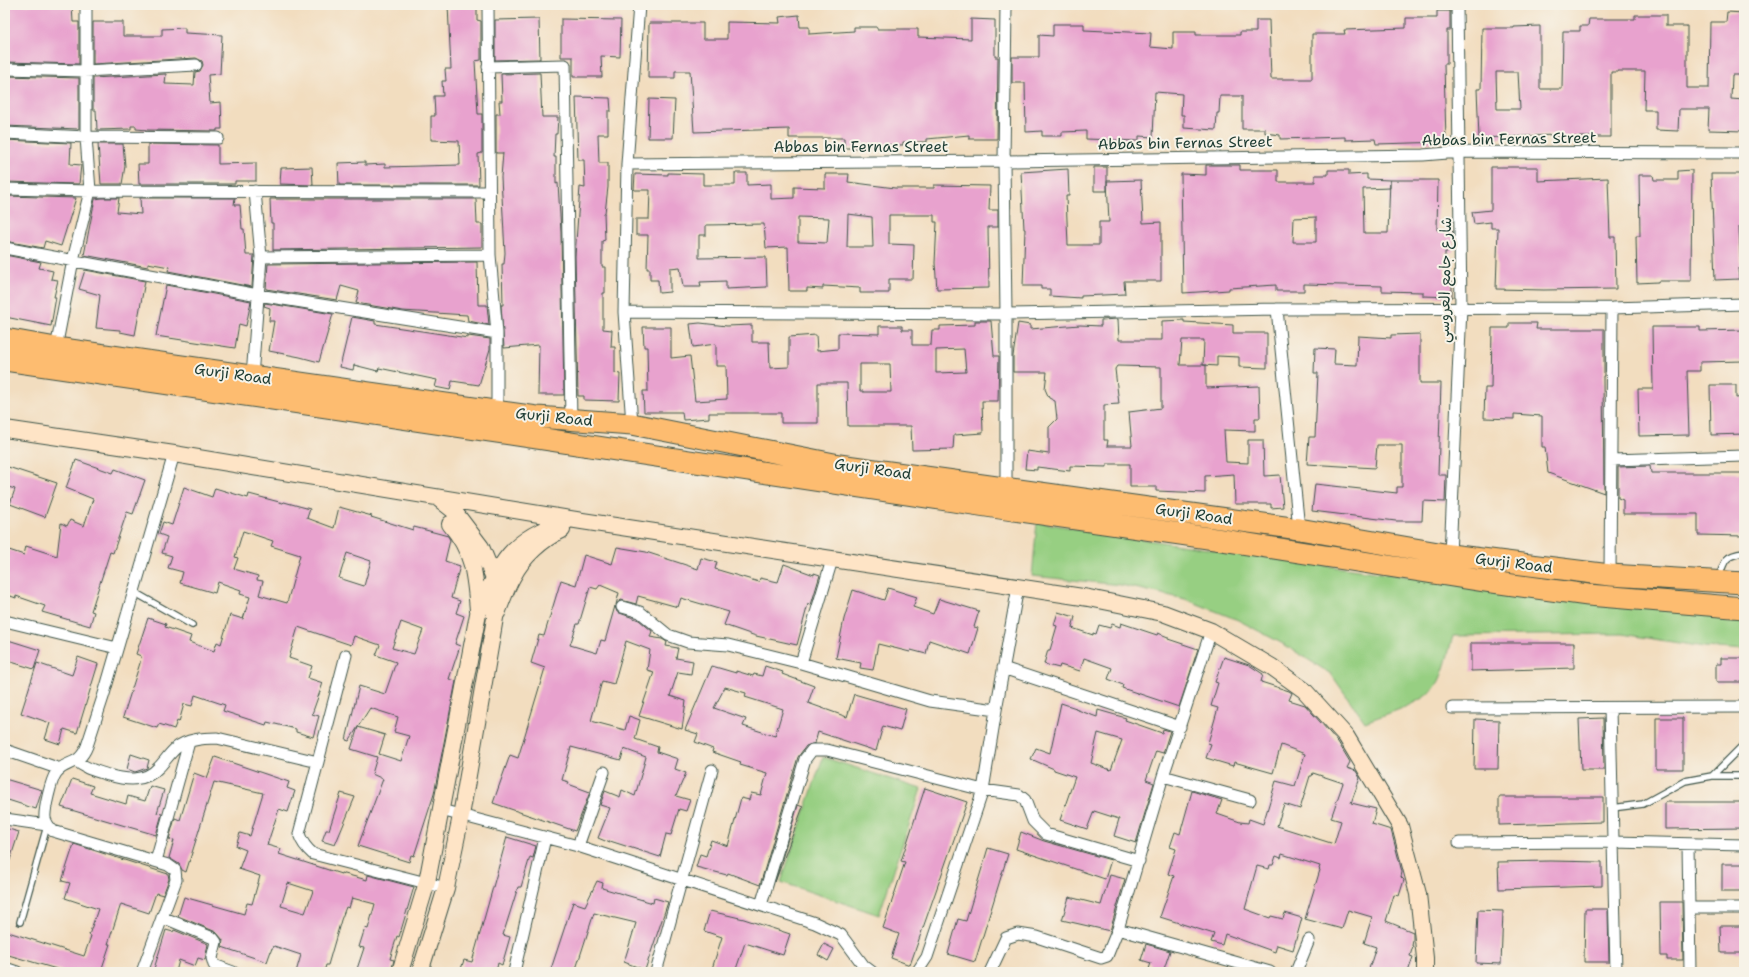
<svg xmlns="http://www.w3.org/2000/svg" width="1749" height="977" font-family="'Shantell Sans','Playpen Sans Arabic',sans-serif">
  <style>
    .green { fill: #97cf82; stroke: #5b865b }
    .building { fill: #e8a2ce; fill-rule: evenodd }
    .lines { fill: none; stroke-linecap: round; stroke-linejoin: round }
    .lane-casing { stroke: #3f5549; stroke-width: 8 }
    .street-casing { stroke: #3f5549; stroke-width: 13 }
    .secondary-casing { stroke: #3f5549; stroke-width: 18 }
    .highway-casing { stroke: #3f5549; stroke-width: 23 }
    .lane { stroke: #fff; stroke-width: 5.5 }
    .street { stroke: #fff; stroke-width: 11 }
    .secondary { stroke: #fee4c6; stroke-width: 16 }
    .highway { stroke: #fdbc70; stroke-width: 21 }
    .labels { text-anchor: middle; stroke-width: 4; stroke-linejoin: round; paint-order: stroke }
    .street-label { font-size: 15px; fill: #1f3d34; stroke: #f7f3e8 }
  </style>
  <rect width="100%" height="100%" fill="#f7f3e8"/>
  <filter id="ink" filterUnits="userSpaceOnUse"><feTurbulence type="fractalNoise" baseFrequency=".025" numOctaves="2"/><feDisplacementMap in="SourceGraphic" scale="8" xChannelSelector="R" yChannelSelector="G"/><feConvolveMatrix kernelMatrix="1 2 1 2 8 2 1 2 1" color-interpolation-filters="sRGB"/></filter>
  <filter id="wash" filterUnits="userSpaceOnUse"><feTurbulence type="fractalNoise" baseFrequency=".012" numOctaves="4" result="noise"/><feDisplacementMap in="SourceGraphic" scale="16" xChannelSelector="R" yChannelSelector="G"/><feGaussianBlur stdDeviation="0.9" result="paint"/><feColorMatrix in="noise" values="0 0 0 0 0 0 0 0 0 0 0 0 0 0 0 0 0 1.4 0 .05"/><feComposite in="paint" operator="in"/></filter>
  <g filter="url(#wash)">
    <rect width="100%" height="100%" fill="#f2ddbf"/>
    <path class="green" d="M1037,522C1271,562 1508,589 1744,618V650L1704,647L1622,634L1453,636C1449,649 1444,675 1436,686C1423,704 1385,714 1365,722L1331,674L1285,645L1238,620L1185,599L1121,585L1032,576Z
      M823,757L921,789L879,915L781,882Z"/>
    <g id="blocks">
      <path class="building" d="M5,5H72L73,22H79V64L5,62Z
        M448,5H477V20L481,21V60L475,61L478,114H482V153L478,154L479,185H339L338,163L365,162V165L385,164V167L460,165L459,141L431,140V116H435L434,96H443L442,81H446L445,69H451Z
        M1437,11H1450V30H1447V64H1444L1446,142L1376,144L1375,139L1345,140V137L1280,139V135L1265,133V129H1242V96H1220L1219,113H1217L1216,130L1184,128V115H1181L1182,94L1155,92L1153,137L1139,136V141L1086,139V131L1062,132V136H1042V131L1026,132L1025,83H1012V57H1039V35L1053,36V24H1084V30L1151,33L1150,47L1173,49V32H1196V35H1240V32H1256V20H1269L1271,79H1312V34H1345L1344,30L1406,28V18H1437Z
        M1727,12L1744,13V75H1732L1731,99L1744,100V131L1708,130L1709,109H1679L1678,131L1656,130V110H1644L1645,71H1618V72H1611V137H1556V135L1479,138L1477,89H1481L1482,28H1514V27L1540,26V89H1562L1563,31H1580V26H1588L1589,19H1635V15H1666V26H1687V88H1709L1710,22H1726ZM1496,72H1518L1520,109H1497Z
        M799,15L800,27H809V34L854,31V27H877V29H918V37L971,39V19L995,20V57H998L997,139H969V135L927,139V142H903V145L865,144V148H844V138H789V129L694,132L690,71H675V78H648L649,23H703V39H727V22L780,23L779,17Z
        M539,19L540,59L495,60V20Z
        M561,19L621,20L620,57L601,56L602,77H573V57H561Z
        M93,22H123V36H162V29L185,28V33L222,35L220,74L208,75L210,103L221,102L222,129H217V131L148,130L136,129V126H131V129L97,130L96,110H93V78L166,74L165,84L194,85L195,72L200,71L203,65L202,61L196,58L93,64Z
        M540,73L542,117H558L557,134H555L554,157H556V184L558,183L561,232L564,395H538L539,345L504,348L501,305H503L502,264H504L505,253L501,177L503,153H496V114H500L499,101H502L501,74Z
        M5,76L79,78V129L5,126Z
        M576,97L610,98L611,111H608V134H598L599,163H608V187L605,213H604L605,240L602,241V267H605V293H603V329L612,330L611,347H615V373L620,374L619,401L584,400V396H578L575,256L580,187L585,188L584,160H578Z
        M649,99L675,100L673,138H648Z
        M5,140L71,143L70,164L81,165L79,184L5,182Z
        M98,144H123L125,166L122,184H101Z
        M148,144L218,145V164L256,163V181H235V184H139L138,164H148Z
        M1206,165H1240V170H1278V182H1315V175H1328V170H1349V175L1367,174V179L1390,180V188L1363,189L1364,233H1388L1390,180H1438L1437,230L1453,231V252H1445V280H1452V297L1423,296V292L1382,291V286L1304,284V291H1276V285L1229,288V290L1183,293L1181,174L1206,175ZM1316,217V242H1293L1294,218Z
        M312,167L313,185L280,184L281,168Z
        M1094,167H1107V191H1094Z
        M1491,167H1538V181L1608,178L1610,237H1615L1616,289L1544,290L1496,289L1498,228H1491V222L1474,224L1472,212L1491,210Z
        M1068,169L1069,196H1066L1068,245H1099V222H1109L1107,181L1141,180L1143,223L1161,222V281H1124L1125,294L1081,296V298L1050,296V289H1041V286H1023L1025,229H1024L1021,172Z
        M1692,170L1691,281H1658V282L1637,283L1636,236H1640L1639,175H1653L1654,180H1678V171Z
        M668,173L703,174V185H735V173H747V185L771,184V199L794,198V187L825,188V174H849L848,182L895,188H934V185L990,186L989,210H998V227H988L989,288L937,289L935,263L937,222H934V215H889V244L914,245L913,279H889V293H860V288L823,286V289L807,288V291H789L788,247L766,248L764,224L706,225V235H699V258L766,257L767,287L726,289V281L700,282L701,287H683L680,267L670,268V292L659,293L658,280H650V269H647L648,235H636V219H649L650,190H634L635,174L668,175ZM848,214L872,217L873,247H847ZM798,217L829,218L827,243L798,242Z
        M1711,174H1744V227H1739L1741,269H1738L1739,279L1715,280Z
        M5,196L76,198L61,246L45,241L43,248L5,241Z
        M102,198H119L117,212L141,214L140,198H235L234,205H240L242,229H244L246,255H254L252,287L168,271L169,267L148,263V267L84,255L95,199Z
        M270,199H476L477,224H482V247L273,250V223H271Z
        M5,255L41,262L39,268L53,271L51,279L58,280L54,297H56L51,326L5,317Z
        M477,262L478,305H487L489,325L468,321L467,315L403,311L356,303L359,291L341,286L337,300L266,289L268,264Z
        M85,270L145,281L135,335L120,332V330L96,328L100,295L79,289Z
        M166,285L251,301L246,326L239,324L235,348L156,336Z
        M265,303L333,314L319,362L300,357L269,351L274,321H269L270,308L264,306Z
        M352,317L375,321V324L468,338V336L490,339V349L479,385L452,381L450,390L435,387L437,380L379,368L378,371L354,365L353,370L340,367Z
        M1118,319L1119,340H1162V321L1184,320V322L1233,325V333H1267V368L1239,367V357L1217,356V366L1203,365L1204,340H1182L1180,365H1206V388L1259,386L1260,418H1255V431L1224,430L1226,462L1248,463V440H1263L1264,476L1280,475L1283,507L1271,508V504H1235L1234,474L1205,476V493L1156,491V487H1130V464H1107V467L1070,466V471L1037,467V470L1025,469L1027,451L1049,454V427L1057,419L1055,401L1049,398L1045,389L1047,372H1013V356L1018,323L1030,325V329L1080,325L1101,326V320ZM1117,366L1161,367V408L1129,412L1132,446H1107L1108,440H1104V405L1119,404L1115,369Z
        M975,321H991L994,356H999L998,401H982L983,433L954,435L953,449L912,450L911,426H848L847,383H818V423H781V413H709V418L683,420L682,412H644L643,391H648L647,347H644L643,327H671V358L690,356L695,401L727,399L726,366H716V344L693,347L690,324L700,323L727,326L752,325V342H769L770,368L789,367V337L816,335L817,351L838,349V333L879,334V326H902V330H912V345H931L932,330H940V326L975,325ZM964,349L966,372L936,373V350ZM860,364H890L891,392H863V391H860Z
        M1509,323H1537L1536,329H1604V376H1603L1604,493L1548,473L1545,447H1542V416L1514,414V419L1484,418L1485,388H1491L1492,328H1509Z
        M1652,327H1700V331L1744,330V361L1700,362V371H1687L1689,435L1639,436L1638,389H1653Z
        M1420,334V383H1441L1438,475H1446L1445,502L1423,501L1422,521H1396L1312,511L1315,484L1397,493V487H1402V445H1377L1375,468L1307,464L1309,437H1315L1318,373H1314L1315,348L1335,349L1334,364L1357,365L1358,336L1391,338V335Z
        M1710,385H1736V398L1744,397V434L1711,435Z
        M76,460L113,473L115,469L145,480L133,514L127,512L113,553L110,552L91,611L94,612L90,626L42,612L45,606L16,596V598L5,594V560L9,550L24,555L26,546L57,556L61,523L67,526L70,520L84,526L93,499L66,488Z
        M5,466L57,483L45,517L10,504L15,489L5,486Z
        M1650,466L1651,473H1744V536L1698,535V514H1623V500L1618,498V467Z
        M184,487L212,497L215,488L248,498L249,494L283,503L284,502L310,509L307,518L334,528L339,507L372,516L371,517L413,530L414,527L437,533L448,536L450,540L445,561L460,566L451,598L460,601L456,613L464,616L455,644L460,646L449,679L456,681L434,794L414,856L411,855L409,862L358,846L383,779L372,774L377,757L351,749L358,727L385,735L379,754L401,761L409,736L394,732L398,717L370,708L349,741L346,740L359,686L385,694L396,662L376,655L380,645L354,636L351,645L298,627L289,658L312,666L308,678L323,683L312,714L319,716L313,737L296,732V729L267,722L266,725L223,711L225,705L195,695L192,706L184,704L179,722L177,721L174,729L159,724L157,728L123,717L140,663L141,656L136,654L148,618L166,624L165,627L191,636L189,642L214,651L217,642L221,644L230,615L243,619L250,597L240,594L241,590L218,582L215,593L180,583L183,572L168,568L172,556L162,553L167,537L159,534L163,522L172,525ZM243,531L273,541L271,546L300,555L287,603L259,595L263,581L257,580L258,576L234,569L238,558L235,557ZM347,553L371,561L364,586L339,578ZM401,622L423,630L414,654L392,648Z
        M617,547L646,552L698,569L701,558L717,562L715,569L759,582L760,578L778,582L784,564L814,575V573L820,575L811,605L808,604L797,645L756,636L724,625L729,612L681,598L678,607L638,596L636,604L621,600L616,605L619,593L600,585L597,589L590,587L579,624H577L570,645L597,653L601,640L605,641L615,606L617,612L639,620L652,631L650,637L662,639L667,642L666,646L678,648L676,658L693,661L691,674L678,672L670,696L686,701L682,729L639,716L654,672L647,670L650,650L626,641L614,684L602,681L591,721L625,730L629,716L640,720L635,739L658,747L657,752L678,759L675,769L686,773L676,796L690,800L686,811L679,809L671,835L666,834L660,857L610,841V843L598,838L610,808L600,805L605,791L620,797L622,790L635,796L646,757L624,749L621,760L571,747L562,780L569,782L568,784L590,792L575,831L493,803L510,755L518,758L545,668L531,663L539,635L544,636L561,580L576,585L584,555L612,564Z
        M888,588L917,597L913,607L933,614L939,599L979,611L974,627L978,628L970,654L929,640L926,654L911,650L910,652L878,644L873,670L860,668L861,663L836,658L844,619L853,590L884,600Z
        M1058,612L1075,617L1072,628L1093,635V633L1096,634L1099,625L1110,628L1112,624L1120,627L1121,623L1157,635L1158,633L1168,637V639L1198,649L1179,707L1122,688L1123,685L1108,679L1112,668L1084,658L1080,671L1060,665L1059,668L1044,664L1048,650H1050L1057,626L1054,625Z
        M5,639L40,650L34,669L5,660Z
        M1471,643H1574V668L1471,671Z
        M78,657L98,664L77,733L64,729L60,744L45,739L50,723L21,713L37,663L72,675Z
        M1224,657L1249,665L1263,674L1261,682L1289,691L1292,693L1289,700L1305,705L1338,742L1350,762L1347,768L1356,771L1360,778L1351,803L1376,809L1372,824L1391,830L1402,872L1401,877L1404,880L1399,896L1394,895L1386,921L1413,932V940L1412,946H1413L1410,956L1413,957L1408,972H1368L1376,947L1364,943L1372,917L1348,910L1342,929L1305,919L1320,870L1319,869L1320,866L1282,854L1281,858L1276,856L1273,865H1270L1269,869L1257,866L1245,909L1270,918L1271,916L1283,919L1285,913L1302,918L1293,950L1277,945L1275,952L1225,934L1222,945L1211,942L1214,934L1160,917L1174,876L1168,874L1176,849L1170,847L1175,832L1180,834L1192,791L1222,800L1217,814L1240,822L1248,823L1249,819L1263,824L1276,781L1295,786L1305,754L1281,745L1273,773L1234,762L1233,766L1206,758L1211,744L1208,743L1218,708L1211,706L1218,683L1215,682ZM1313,773L1343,783L1331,818L1341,821L1334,844L1277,826L1284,804L1300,809L1310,776H1312Z
        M1721,658H1744V682H1716V664H1721Z
        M712,666L736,673V671L753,676L754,674L762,676L765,666L783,672L782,674L814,686L808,703L847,717L854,694L906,709L900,731L883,726L876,751L818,732L815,743L806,746L798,757L760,885L728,873L727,875L696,867L700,854L706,856L711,840L728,846L741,798L749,800L751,793L761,795L767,773L740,765L741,762L712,752L713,749L695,742L698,734L685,730ZM725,687L746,693L745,697L783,709L775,736L743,726L746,719L714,708Z
        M1061,703L1076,708L1075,709L1097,717L1098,710L1126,718L1125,720L1162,733L1163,729L1170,731L1163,753L1156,751L1146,780L1154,783L1136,843L1114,836L1119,819L1094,811L1087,829L1060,820L1075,777L1054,770V769L1031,759L1036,748L1050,753ZM1098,733L1122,740L1111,770L1091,763Z
        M1603,718L1604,770H1581L1579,719Z
        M1656,718H1683V769H1656Z
        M1475,719L1499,720L1498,769H1474Z
        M131,754L149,760L147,768L135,772L127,769Z
        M215,757L289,782L287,788L295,791L288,812L279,809L267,845L281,849L279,854L341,874V873L367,880L368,875L414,887L399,937L397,936L390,959L394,960L391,972H356L364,948L359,947L365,928L368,929L375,904L352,898L349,908L346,907L341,920L328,965H326L324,972H296L301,955L274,946L273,948H272L267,962L222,947L223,940L216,932L178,916L184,897L244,914L247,903L252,904L260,876L239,869L246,850L236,846L240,833L250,836L263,793L214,782L186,872L182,870L179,864L169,858L174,840L169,839L175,818L180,820L194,773L207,778ZM288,883L313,891L305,913L281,906Z
        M5,779L42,790L36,809L5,799Z
        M72,779L93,786L90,793L126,804L128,796L145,801L150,786L164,790L157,813L162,814L156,835L61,807Z
        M925,788L967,802L910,965L891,958L899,934L883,928L905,862L901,861Z
        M341,793L355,797L335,845L322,841L326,830H329Z
        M1499,797H1603V822L1499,825Z
        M1665,802H1744V828L1665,829Z
        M798,805L803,807L775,882Z
        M5,828L19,832L7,869H5Z
        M1021,832L1044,841L1111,860L1105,879L1016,849Z
        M507,837L536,846L533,858L530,857L521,887H518L503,935L510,937L502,965L498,963L496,972H460L464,960L472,962Z
        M74,844L168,874L169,879L163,895L156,893L149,913L121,904L108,944H110L102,968H101L100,972H67L5,954V931L84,956L91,936L89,935L98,909L65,898L70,883L62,881Z
        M988,848L1008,854L975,962L948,954L958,919L966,921Z
        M1550,861L1602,862V886L1499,889L1498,862Z
        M1722,864H1744V891H1722Z
        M1110,875L1125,879L1110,931L1062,920L1069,897L1101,905Z
        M597,881L603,883L602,888L653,903L654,898L668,902L645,970L624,962L636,923L594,913L575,972H550L573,902L585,906Z
        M1660,902H1682L1683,960H1667V956H1661Z
        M1585,909H1608L1609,962H1584Z
        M1478,910L1503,911L1501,964L1476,963Z
        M710,911L744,919L790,934L783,955L745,943L735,972H711L722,937L704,931Z
        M1720,926H1744V953H1721Z
        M166,930L173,932L174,930L208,944L205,960L198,958L195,966L179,960L176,972H153Z
        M824,944L834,949L828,961L818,955Z
        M1146,944L1170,951L1163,972H1148L1151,963L1141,960Z"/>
    </g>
  </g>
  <g filter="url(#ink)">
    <use href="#blocks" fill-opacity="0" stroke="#3f5549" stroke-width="1"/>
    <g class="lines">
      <defs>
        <path id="lane" d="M1719,578C1724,561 1725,555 1744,553
          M134,592L192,625
          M1712,776H1744
          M1612,808L1643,804L1685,781L1712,776L1744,744
          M20,922L47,826"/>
        <path id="street" d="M488,5L490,255L497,333V411
          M488,67L565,65L571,420
          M5,69L85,71L196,65
          M5,133L86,137L218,138
          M627,164L1004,161L1423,155L1460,152L1744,153
          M5,189L90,191L489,192
          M5,248L258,295L497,333
          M261,257L490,255
          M1277,309L1299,529
          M624,312L1006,314L1277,309L1612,308L1744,304
          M56,348L73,260L90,191L86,137V5
          M252,377L261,257L255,191
          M632,424L624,312L627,164L639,5
          M1611,460L1744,456
          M1006,492V314L1004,161L1006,5
          M1450,555L1461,308L1457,5
          M1610,575L1612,308
          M622,607L640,612L668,635L688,642L728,645L801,663L930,701L996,710
          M5,621L117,648
          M346,655L299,834C302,843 306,848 313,854L446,888
          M801,663L832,560
          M1003,668L1180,727
          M1452,708L1744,707
          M1610,708L1616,972
          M5,750L60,769
          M77,761C85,769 97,771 108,775C126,780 145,783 159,767C165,761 169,754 176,748C187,739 203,738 217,738L318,762
          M1163,776L1250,800
          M441,810L578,846L815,923L841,935L864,966L872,972
          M5,819L47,825
          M1459,843L1613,842L1744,845
          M1688,845L1690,972
          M578,846L604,772
          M156,861L189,742
          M761,905L800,776L805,759L812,750H827L983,790L1019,795L1025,800L1033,821L1046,834L1139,861
          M1689,908H1744
          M162,917L213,938L216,942L212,958L214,965L233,972
          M1118,929L1270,972
          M5,968L17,972
          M142,972L176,880L175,870L168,865L53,831C49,827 46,824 45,818C44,810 51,780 56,773C65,760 79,767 87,746L104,694L174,454
          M514,972L545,838
          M656,972L712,770
          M917,972L927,957L983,790L996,710L1018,587
          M990,972L1006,938L1018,934L1037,937L1101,958L1107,956L1118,929L1163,776L1211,631
          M1296,972L1309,940"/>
        <path id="secondary" d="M5,429L174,454L582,521L1089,598L1163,613L1211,631L1272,667L1304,690L1346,736L1400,826L1418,894L1425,958V972
          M450,524C474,552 475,576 478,610
          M497,613C502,601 506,588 513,576C523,557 542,539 562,530
          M400,972L427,882L478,614C500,562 511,538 567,521
          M420,972L446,888L461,816L495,618L494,578L481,547L453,510L439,499"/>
        <path id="highway" d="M5,339L56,348L537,417L632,424L839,465L1299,529L1450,555L1610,575L1744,583
          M5,360L511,434L1006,509L1229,541L1484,581L1588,595L1744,608"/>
      </defs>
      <use href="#lane" class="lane-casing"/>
      <use href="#street" class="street-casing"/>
      <use href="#secondary" class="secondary-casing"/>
      <use href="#highway" class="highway-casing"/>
      <use href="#lane" class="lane"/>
      <use href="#street" class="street"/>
      <use href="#secondary" class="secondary"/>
      <use href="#highway" class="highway"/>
    </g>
  </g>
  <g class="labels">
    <g class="street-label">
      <text transform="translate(1509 139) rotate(-1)" y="5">Abbas bin Fernas Street</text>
      <text transform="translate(1185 143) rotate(-1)" y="5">Abbas bin Fernas Street</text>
      <text x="861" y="152">Abbas bin Fernas Street</text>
      <text transform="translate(1445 280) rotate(-89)" y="5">شارع جامع العروسي</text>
      <text transform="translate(233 374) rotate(8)" y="5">Gurji Road</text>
      <text transform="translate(554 417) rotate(6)" y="5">Gurji Road</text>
      <text transform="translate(873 469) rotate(8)" y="5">Gurji Road</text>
      <text transform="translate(1194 514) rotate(8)" y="5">Gurji Road</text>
      <text transform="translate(1514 563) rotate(7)" y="5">Gurji Road</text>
    </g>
  </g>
  <rect width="1749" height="977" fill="none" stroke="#f7f3e8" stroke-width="20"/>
</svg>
